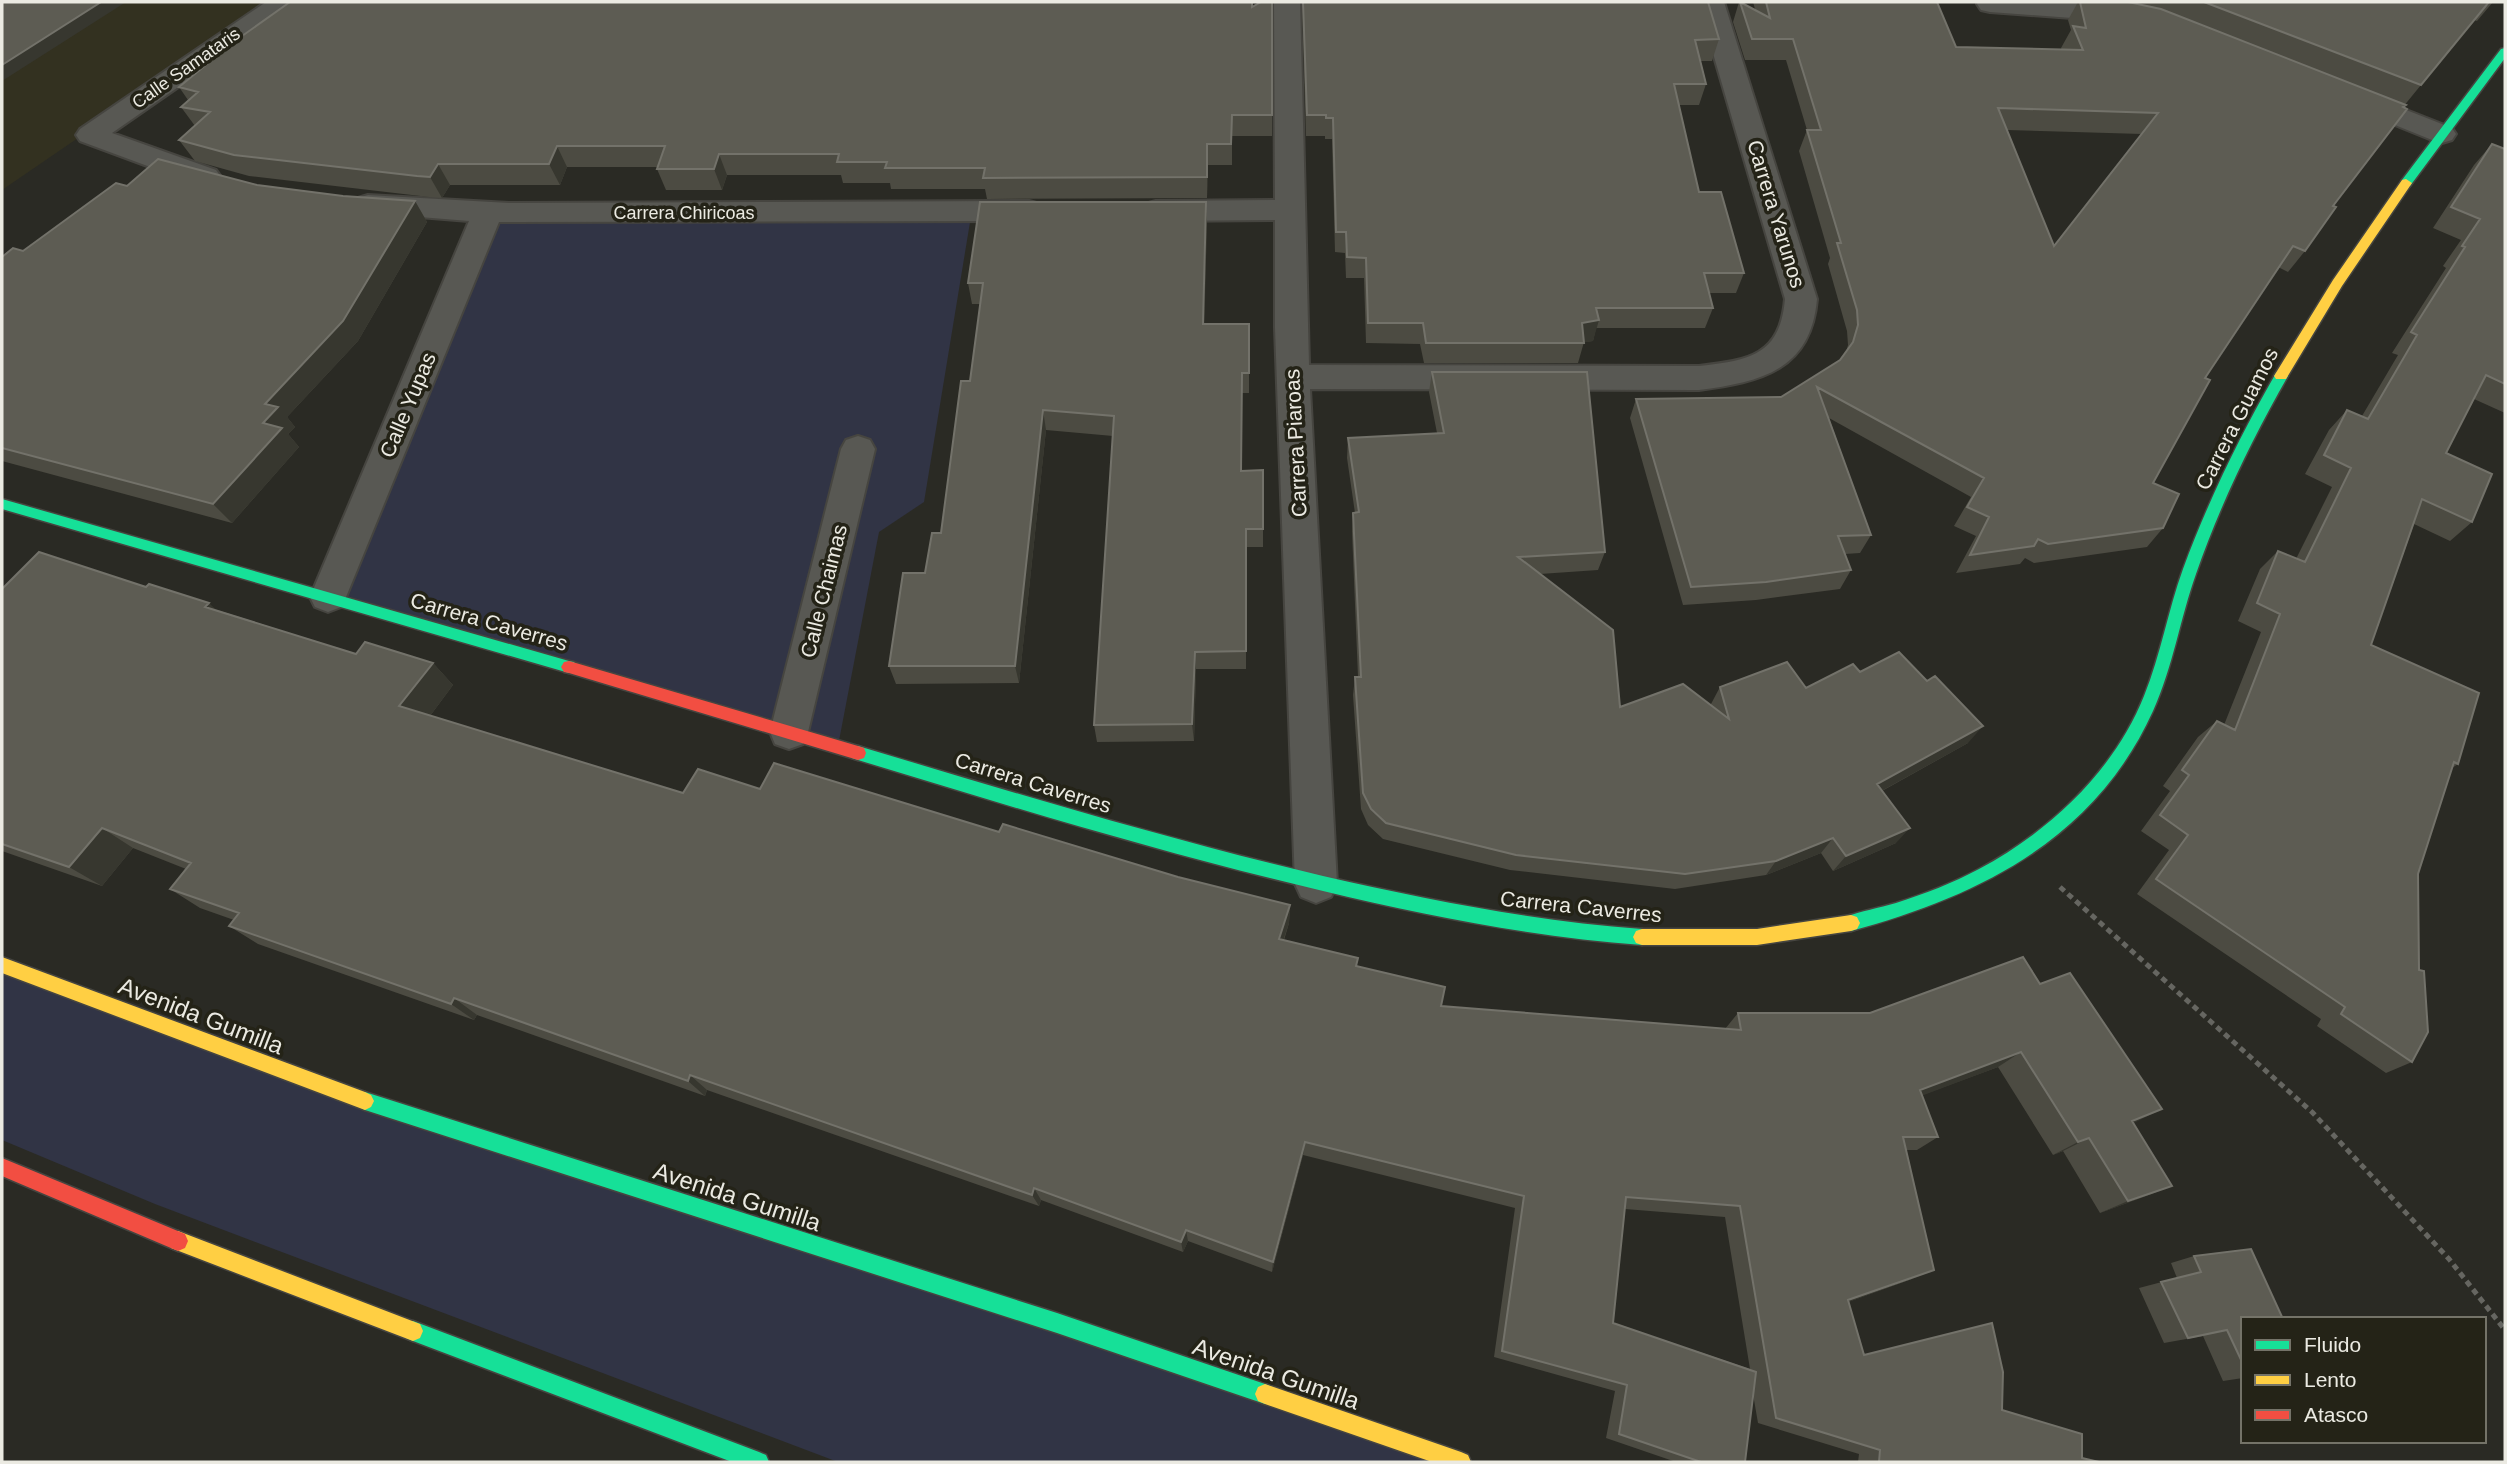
<svg xmlns="http://www.w3.org/2000/svg" width="2507" height="1464" font-family="Arial,sans-serif">
  <style>
    .built { fill: #333120 }
    .green { fill: #313445 }
    .lines { fill: none; stroke-linecap: round; stroke-linejoin: round }
    .street-casing { stroke: #464540; stroke-width: 4 }
    .fast-casing { stroke: #464540; stroke-width: 3 }
    .slow-casing { stroke: #464540; stroke-width: 3 }
    .jam-casing { stroke: #464540; stroke-width: 3 }
    .path { stroke: #666661; stroke-width: 5; stroke-dasharray: 6 4.5; stroke-linecap: butt }
    .street { fill: #585853; fill-rule: evenodd }
    .fast { fill: #16e098; fill-rule: evenodd }
    .slow { fill: #ffcf43; fill-rule: evenodd }
    .jam { fill: #f24e42; fill-rule: evenodd }
    .wall { fill: #4c4b42; fill-rule: evenodd }
    .shaded-wall { fill: #37372f }
    .building { fill: #5d5c53; stroke: #73726a; stroke-width: 2; fill-rule: evenodd }
    .labels { text-anchor: middle; stroke-width: 7; stroke-linejoin: round; paint-order: stroke }
    .far-street-label { font-size: 18px; fill: #ebeae2; stroke: #242317 }
    .street-label { font-size: 21px; fill: #ebeae2; stroke: #242317 }
    .near-street-label { font-size: 24px; fill: #ebeae2; stroke: #242317 }
  </style>
  <rect width="100%" height="100%" fill="#2a2a24"/>
  <path class="built" d="M2,2H277L2,190Z"/>
  <path class="green" d="M972,210L924,502L879,532L838,746L328,597L488,212Z
    M2,969L76,999L1437,1462H838L155,1204L2,1140Z"/>
  <g class="lines">
    <defs>
      <path id="street" d="M266,2H296L292,8L112,133L216,170L221,177L216,184L206,186L196,184L80,141L76,135L80,129Z
        M1274,2H1300L1309,365L1699,366C1749,360 1780,356 1785,299L1698,2H1724L1817,299C1811,370 1761,382 1699,390L1310,389L1337,884L1331,897L1316,903L1301,897L1295,884L1275,328V220L1156,221L1145,218L1141,211L1145,204L1156,201L1275,200Z
        M1978,2H2067L2126,6L2135,8L2139,14L2135,20L2126,22L1990,12L1981,10L1977,4Z
        M2353,89L2452,128L2456,134L2452,140L2442,143L2432,140L2343,104L2339,98L2343,92Z
        M368,195L509,203L1029,201L1040,204L1044,211L1040,218L1029,221L499,222L346,597L341,607L328,612L315,607L310,597L469,221L358,212L353,205L358,198Z
        M858,436L870,440L875,449L808,732L803,744L789,749L775,744L770,732L841,449L846,440Z"/>
      <path id="fast" d="M2505,48V58L2410,186H2402V180L2501,49Z
        M2281,371L2288,376C2252,439 2220,505 2196,574C2180,619 2173,667 2153,711C2095,839 1980,896 1851,931L1845,929L1842,923L1845,917C1861,911 1879,908 1896,903C1924,894 1953,883 1979,869C2050,831 2114,771 2144,696C2161,654 2168,610 2183,569C2208,501 2240,436 2276,373Z
        M2,499L569,661L574,662L577,667L574,672L569,673L2,509Z
        M858,746C1012,792 1166,839 1323,876C1428,900 1534,921 1642,929L1648,931L1651,937L1648,943L1642,945C1534,937 1428,916 1323,891C1166,854 1012,807 858,760L852,758L850,753L852,748Z
        M365,1092L1057,1313L1265,1384L1272,1387L1275,1394L1272,1401L1265,1404L1057,1333L365,1110L359,1107L356,1101L359,1095Z
        M413,1321L759,1452L766,1455L769,1462H732L413,1341L406,1338L403,1331L406,1324Z"/>
      <path id="slow" d="M2406,179L2412,183L2342,286L2286,379H2276L2274,376L2333,280L2402,180Z
        M1851,915L1857,917L1860,923L1857,929L1851,931L1757,945H1642L1636,943L1633,937L1636,931L1642,929H1757Z
        M2,957L365,1092L371,1095L374,1101L371,1107L365,1110L2,973Z
        M178,1231L420,1324L423,1331L420,1338L413,1341L171,1248L168,1241L171,1234Z
        M1265,1384L1461,1452L1468,1455L1471,1462H1432L1265,1404L1258,1401L1255,1394L1258,1387Z"/>
      <path id="jam" d="M569,661L858,746L864,748L866,753L864,758L858,760L569,673L564,672L561,667L564,662Z
        M2,1158L185,1234L188,1241L185,1248L178,1251L2,1176Z"/>
    </defs>
    <use href="#street" class="street-casing"/>
    <use href="#fast" class="fast-casing"/>
    <use href="#slow" class="slow-casing"/>
    <use href="#jam" class="jam-casing"/>
    <path class="path" d="M2060,887L2312,1112L2449,1259L2505,1330"/>
    <use href="#street" class="street"/>
    <use href="#fast" class="fast"/>
    <use href="#slow" class="slow"/>
    <use href="#jam" class="jam"/>
  </g>
  <path class="wall" d="M1272,2V136H1232V165H1208L1207,198L987,199L985,189H891L890,183H843L841,175H727L722,190H666L657,169L658,167H567L560,185H450L442,198L429,197L249,176L195,161L179,140L195,126L181,107L188,100L179,87L1252,7Z
    M1302,2H1708L1719,39L1712,61H1700L1706,84L1699,105H1679L1699,192L1744,273L1736,293H1709L1713,308L1705,328H1596L1593,341L1584,342L1578,363H1424L1420,344L1366,343L1364,278H1346L1345,253L1335,252L1332,139H1325V136H1306Z
    M1739,2L1755,9L1753,2H1937L1956,47L2062,50L2061,48L2071,30L2068,20L2078,2H2493L2477,21L2474,20L2403,107L2333,206L2305,251L2288,272L2278,267L2205,378L2153,483L2163,528L2147,547L2034,563L2025,558L2020,564L1956,573L1976,536L1954,526L1971,497L1829,418L1871,535L1860,553L1845,554L1851,570L1840,589L1756,600L1683,605L1630,418L1636,399L1781,397L1840,360L1846,352L1848,345L1847,331L1828,264L1830,258L1799,151L1807,130L1786,60H1745L1733,22ZM2007,130L2142,134L2054,246Z
    M2492,144L2505,149V413L2474,399L2446,453L2472,522L2450,541L2414,524L2371,645L2458,764L2452,768L2418,874L2412,1062L2386,1073L2317,1026L2321,1019L2137,894L2169,850L2141,831L2170,791L2163,786L2198,737L2217,721L2224,725L2261,632L2238,621L2260,569L2278,551L2296,559L2332,487L2305,474L2329,430L2347,410L2362,416L2398,355L2392,353L2446,268L2443,266L2461,240L2433,228L2474,165Z
    M257,185L343,196L415,201L427,222L358,341L287,417L295,427L288,434L299,447L232,523L2,461V257L23,251L127,186Z
    M1207,223L1204,324H1249V393H1242V471L1263,470V547H1246V669H1196L1194,741L1097,742L1094,725L1113,436L1046,430L1019,683L896,684L889,666L941,533L970,381L981,304H972L968,283Z
    M1432,372L1605,552L1598,570L1540,574L1620,707L1711,704L1720,687L1806,688L1860,672L1968,743L1882,791L1896,843L1833,871L1821,853L1766,875L1675,889L1510,870L1383,839L1368,825L1361,809L1353,695L1355,677H1358L1352,532L1353,513H1355L1347,458L1348,438L1437,433L1429,392Z
    M146,587L217,610L356,654L433,663L453,685L430,716L683,793L760,789L999,832L1290,905L1289,923L1284,940L1357,966L1441,1006L1725,1029L1738,1013H1870L2040,984L2133,1123L2172,1186L2100,1213L2063,1151L2053,1155L1998,1067L1922,1095L1938,1137L1917,1150H1906L1912,1279L1848,1302L1864,1355L2002,1410L2082,1458L2099,1462H1858L1859,1454L1758,1423L1753,1394L1745,1462H1676L1606,1438L1615,1391L1494,1357L1515,1208L1303,1155L1272,1272L1188,1241L1183,1252L1041,1200L1039,1206L707,1090L705,1096L477,1015L474,1020L258,944L229,926L234,920L200,908L170,889L186,869L133,848L102,886L2,851V589ZM1625,1209L1725,1217L1750,1369L1613,1323Z
    M2194,1256L2243,1319V1378L2223,1381L2203,1336L2164,1343L2139,1288L2177,1278L2171,1263Z"/>
  <path class="shaded-wall" d="M101,2H126L2,81V65Z
    M1207,144L1208,165L1207,198Z
    M557,146L567,167L560,185L549,164Z
    M719,154L727,175L722,190L714,169Z
    M438,164L450,185L442,198L430,177Z
    M415,201L427,222L358,341L287,417L295,427L288,434L299,447L232,523L213,504L263,423L265,404Z
    M1206,202L1207,223L1204,345L1203,324Z
    M1599,320L1593,341L1580,343L1582,323Z
    M1043,410L1046,430L1019,683L1015,666Z
    M209,603L234,627L205,607Z
    M1195,652L1196,669L1194,741L1192,724Z
    M433,663L453,685L421,728L399,706Z
    M1983,726L1968,743L1865,800L1877,784Z
    M102,828L133,848L102,886L69,867Z
    M1910,828L1896,843L1833,871L1846,856Z
    M1833,838L1821,853L1766,875L1776,861Z
    M1290,905L1289,923L1278,956L1279,939Z
    M454,998L477,1015L474,1020L451,1004Z
    M2021,1052L1998,1067L1900,1104L1920,1090Z
    M690,1075L707,1090L705,1096L688,1081Z
    M2162,1109L2134,1123L2105,1134L2132,1121Z
    M2089,1138L2063,1151L2053,1155L2078,1142Z
    M1305,1142L1303,1155L1272,1272L1273,1262Z
    M2172,1186L2144,1197L2100,1213L2128,1201Z
    M1034,1188L1041,1200L1039,1206L1032,1195Z
    M1186,1230L1188,1241L1183,1252L1181,1242Z
    M1934,1270L1912,1279L1829,1309L1848,1300Z"/>
  <path class="building" d="M2,2H101L2,65Z
    M290,2H1252V7L1261,2H1272V115H1232L1231,144H1207V177L983,178L985,168H885L887,162H837L839,154H719L714,169H657L665,146H557L549,164H438L430,177L417,176L234,155L179,140L210,112L181,107L198,92L179,87L235,41Z
    M1303,2H1708L1719,39L1695,40L1706,84H1674L1699,192H1721L1744,273H1704L1713,308H1596L1599,320L1582,323L1584,343H1426L1423,323H1368L1366,258L1347,257L1346,232H1336L1333,118H1326V115H1307Z
    M1740,2L1770,18L1766,2H1937L1956,47L2083,50L2073,26L2086,28L2080,2H2128L2161,9L2406,105L2403,107L2407,109L2333,206L2336,207L2305,251L2293,246L2205,378L2210,380L2153,483L2179,494L2163,528L2048,544L2038,539L2034,546L1970,555L1989,517L1967,507L1984,478L1817,387L1871,535L1838,536L1851,570L1766,582L1691,587L1636,399L1781,397L1840,360L1853,342L1858,325L1857,310L1837,243H1841L1807,130H1821L1793,39H1752ZM1998,108L2158,113L2054,246Z
    M2204,2H2489L2421,85Z
    M2492,144L2505,149V384L2486,375L2446,453L2492,474L2472,522L2422,499L2371,645L2479,693L2458,764L2454,762L2418,874L2419,970L2424,971L2428,1032L2412,1062L2341,1014L2345,1007L2156,879L2188,835L2160,815L2189,775L2182,770L2217,721L2235,730L2280,614L2257,603L2278,551L2305,562L2351,468L2324,455L2347,410L2368,419L2417,335L2411,332L2465,247L2462,246L2480,219L2451,207Z
    M158,159L257,185L343,196L415,201L343,321L265,404L278,407L263,423L282,428L213,504L2,448V257L13,248L23,251L116,183L127,186Z
    M980,202H1206L1203,324H1249V373H1242L1241,471L1263,470V529H1246V651L1195,652L1192,724L1094,725L1114,416L1043,410L1015,666H889L903,573H925L932,533H941L961,381H970L983,283H968Z
    M1432,372H1587L1605,552L1518,557L1613,630L1620,707L1683,684L1729,719L1720,687L1787,662L1806,688L1853,664L1860,672L1899,652L1927,681L1935,676L1983,726L1877,784L1910,828L1846,856L1833,838L1776,861L1685,874L1516,855L1386,823L1371,809L1363,793L1355,677H1361L1353,513L1359,512L1348,438L1444,433Z
    M39,552L146,587L149,584L209,603L205,607L356,654L365,642L433,663L399,706L683,793L698,769L760,789L774,763L999,832L1003,824L1178,877L1290,905L1279,939L1358,958L1356,966L1445,987L1441,1006L1741,1030L1738,1013H1870L2023,957L2040,984L2070,973L2162,1109L2132,1121L2172,1186L2128,1201L2089,1138L2078,1142L2021,1052L1920,1090L1938,1137H1903L1934,1270L1848,1300L1864,1355L1992,1323L2003,1372L2002,1410L2082,1434V1458L2099,1462H1879L1880,1450L1776,1418L1740,1206L1626,1197L1613,1323L1756,1372L1745,1462H1701L1619,1434L1627,1385L1502,1351L1524,1196L1305,1142L1273,1262L1186,1230L1181,1242L1034,1188L1032,1195L690,1075L688,1081L454,998L451,1004L229,926L239,913L170,889L191,863L102,828L69,867L2,844V589Z
    M2251,1249L2283,1319H2243V1364L2227,1330L2188,1338L2161,1282L2201,1272L2194,1256Z"/>
  <g class="labels">
    <g class="far-street-label">
      <text transform="translate(186 68) rotate(-35)" y="6">Calle Samataris</text>
      <text x="684" y="219">Carrera Chiricoas</text>
    </g>
    <g class="street-label">
      <text transform="translate(1776 214) rotate(73)" y="7">Carrera Yarunos</text>
      <text transform="translate(408 405) rotate(-67)" y="7">Calle Yupas</text>
      <text transform="translate(2237 419) rotate(-63)" y="7">Carrera Guamos</text>
      <text transform="translate(1296 443) rotate(-93)" y="7">Carrera Piaroas</text>
      <text transform="translate(824 591) rotate(-76)" y="7">Calle Chaimas</text>
      <text transform="translate(489 622) rotate(16)" y="7">Carrera Caverres</text>
      <text transform="translate(1033 783) rotate(17)" y="7">Carrera Caverres</text>
      <text transform="translate(1581 907) rotate(6)" y="7">Carrera Caverres</text>
    </g>
    <g class="near-street-label">
      <text transform="translate(201 1016) rotate(21)" y="8">Avenida Gumilla</text>
      <text transform="translate(737 1197) rotate(18)" y="8">Avenida Gumilla</text>
      <text transform="translate(1276 1374) rotate(19)" y="8">Avenida Gumilla</text>
    </g>
  </g>
  <rect width="2507" height="1464" fill="none" stroke="#ebeae2" stroke-width="7"/>
  <rect x="2241" y="1317" width="245" height="126" fill="#242317" stroke="#747368" stroke-width="2"/>
  <rect x="2255" y="1340" width="35" height="10" fill="#16e098" stroke="#747368" stroke-width="2"/>
  <text x="2304" y="1352" font-size="21" fill="#ebeae2">Fluido</text>
  <rect x="2255" y="1375" width="35" height="10" fill="#ffcf43" stroke="#747368" stroke-width="2"/>
  <text x="2304" y="1387" font-size="21" fill="#ebeae2">Lento</text>
  <rect x="2255" y="1410" width="35" height="10" fill="#f24e42" stroke="#747368" stroke-width="2"/>
  <text x="2304" y="1422" font-size="21" fill="#ebeae2">Atasco</text>
</svg>
